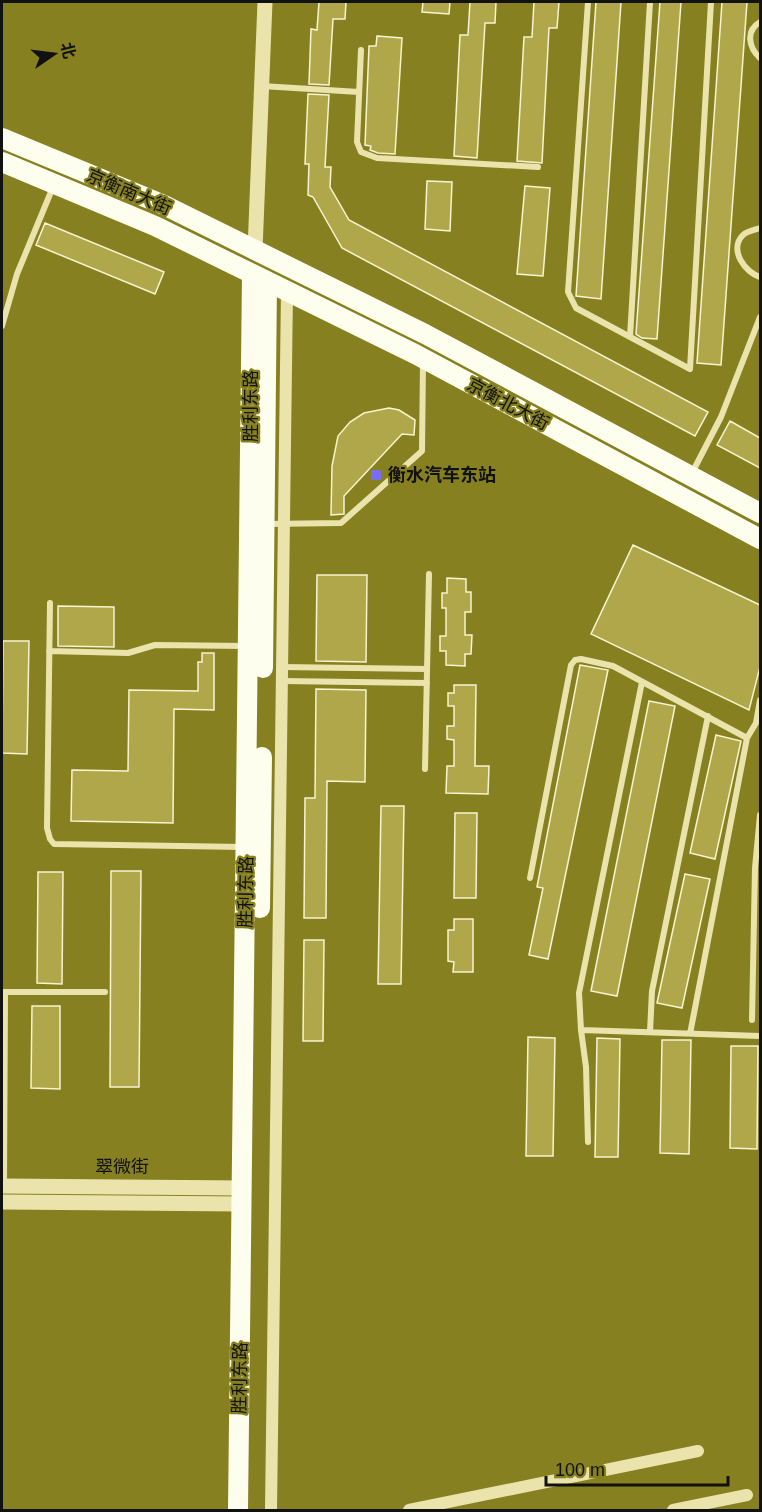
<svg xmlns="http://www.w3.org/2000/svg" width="762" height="1512" font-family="Helvetica,'Noto Sans SC',sans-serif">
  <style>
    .building { fill: #afa74a; stroke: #f7f4d0; stroke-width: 1.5 }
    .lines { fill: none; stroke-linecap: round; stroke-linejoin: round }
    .service { stroke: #eae4ac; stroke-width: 6 }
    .minor { stroke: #eae4ac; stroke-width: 12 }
    .tertiary { stroke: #eae4ac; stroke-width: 15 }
    .primary { stroke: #fefeef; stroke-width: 20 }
    .poi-dot { fill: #786df6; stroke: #878021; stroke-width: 2 }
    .labels { text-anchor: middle; stroke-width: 4.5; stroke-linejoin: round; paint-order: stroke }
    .street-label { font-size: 18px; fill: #111; stroke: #878021 }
    .poi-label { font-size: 18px; font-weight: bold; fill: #111; stroke: #878021; text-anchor: start }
  </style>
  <rect width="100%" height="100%" fill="#878021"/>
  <path class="building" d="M319,2H346L345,19H333L329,85L309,84L311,29L317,30Z
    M423,2H450L449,14L422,12Z
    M470,2H496L495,23H485L477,158L454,156L460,35H468Z
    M534,2H559L557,28H549L542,163L517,161L524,37H532Z
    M596,2H621L601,299L576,296Z
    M660,2H681L657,339L642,338L636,334Z
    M722,2H747L721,365L697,363Z
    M377,36L402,38L395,154L378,153L370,150L371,146L365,145L369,46H376Z
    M308,94L329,95L325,167H331L330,187L349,220L708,412L695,436L342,248L313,197L308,195L309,164H305Z
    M427,181L452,182L450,231L425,229Z
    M525,186L550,188L543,276L517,274Z
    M45,223L164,272L155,294L36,245Z
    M389,408L399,410L415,420L414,435L402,434L344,496V514L331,515L332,466L338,436L350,422L364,413Z
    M730,421L760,438V468L717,445Z
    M633,545L760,605V667L749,710L591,634Z
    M317,575H367L366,662L316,661Z
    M447,578L466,579V592H471V612H465V635H472L471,654H465V666L446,665V651H440V636H446V608H442V593H447Z
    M58,606L114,607V647L58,646Z
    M3,641H29L27,754L2,753Z
    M202,653H214V710L174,709L173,823L71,821L72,770L128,771L129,690L198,691V662H202Z
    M580,665L608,670L548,959L529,955L543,888L537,887Z
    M454,685H476L475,766H489L488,794L446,793L447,766H454V740L447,739V726H454V706H448V693H454Z
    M316,689L366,690L365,782L327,781L326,918H304L305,798H315Z
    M649,701L675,706L617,996L591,991Z
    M716,735L741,741L715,859L690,853Z
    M381,806H404L401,984H378Z
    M455,813H477L476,898H454Z
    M111,871H141L139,1087H110Z
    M38,872H63L62,984L37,983Z
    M685,874L710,879L682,1008L657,1003Z
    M454,919H473V972H453L454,962L448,961V930H454Z
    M304,940H324L323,1041H303Z
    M32,1006H60V1089L31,1088Z
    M528,1037L555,1038L553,1156H526Z
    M597,1038L620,1039L618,1157H595Z
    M662,1040H691L689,1154L660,1153Z
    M731,1046H758L757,1149L730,1148Z"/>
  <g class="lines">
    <path class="service" d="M588,2L568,292L576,308L690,369L711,2
      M760,22C745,31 749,48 760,58
      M361,50L357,142L361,152L377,158L538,167
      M262,86L359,92
      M760,228C755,230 747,231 743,235C728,250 746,273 760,277
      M2,326L17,274L53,187
      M630,337L650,2
      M692,473L721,417L760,317
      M267,524L341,523L422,451L423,362
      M50,603L47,828L50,839L54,844L243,847
      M49,651L128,653L155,645L246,646
      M282,667L427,669
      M282,681L427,683
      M425,769L429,574
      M530,878L571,665L575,660L581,659L613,666L747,738
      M2,992H105
      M752,1020L755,868L760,815
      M581,1030L760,1036
      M650,1032L652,991L708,716
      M690,1034L747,738L756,723L760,700
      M588,1142L586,1067L581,1030L579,993L642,682
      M4,1186L5,992"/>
    <path class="minor" d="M271,1510L287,291
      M409,1510L698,1451
      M673,1510L747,1495"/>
    <path class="tertiary" d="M255,250L265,2
      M2,1186L242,1188
      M2,1202L242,1204"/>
    <path class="primary" d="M2,138L164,205L425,334L760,513
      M2,162L155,226L415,354L760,539
      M263,668L267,282
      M260,908L262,757
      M238,1510L252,274"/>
  </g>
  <rect class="poi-dot" x="370" y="469" width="12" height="12" rx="3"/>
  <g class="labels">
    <g class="street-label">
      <text transform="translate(129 192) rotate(23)" y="6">京衡南大街</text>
      <text transform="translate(508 404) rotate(28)" y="6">京衡北大街</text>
      <text transform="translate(251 406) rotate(-90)" y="6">胜利东路</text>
      <text transform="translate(246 892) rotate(-89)" y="6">胜利东路</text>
      <text x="122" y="1173">翠微街</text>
      <text transform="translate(240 1378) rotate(-89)" y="6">胜利东路</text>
    </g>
    <g class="poi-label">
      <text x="388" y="481">衡水汽车东站</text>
    </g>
  </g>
  <rect width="762" height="1512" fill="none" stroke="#111111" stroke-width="6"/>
  <g transform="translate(54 54) rotate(76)" stroke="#878021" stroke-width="4.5" paint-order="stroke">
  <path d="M0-4.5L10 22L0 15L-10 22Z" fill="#111111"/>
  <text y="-9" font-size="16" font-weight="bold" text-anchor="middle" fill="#111111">北</text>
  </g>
  <path d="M546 1476v9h182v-9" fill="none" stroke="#111111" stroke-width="3"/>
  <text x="555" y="1476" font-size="18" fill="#111111" stroke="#878021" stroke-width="4.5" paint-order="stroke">100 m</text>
</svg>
